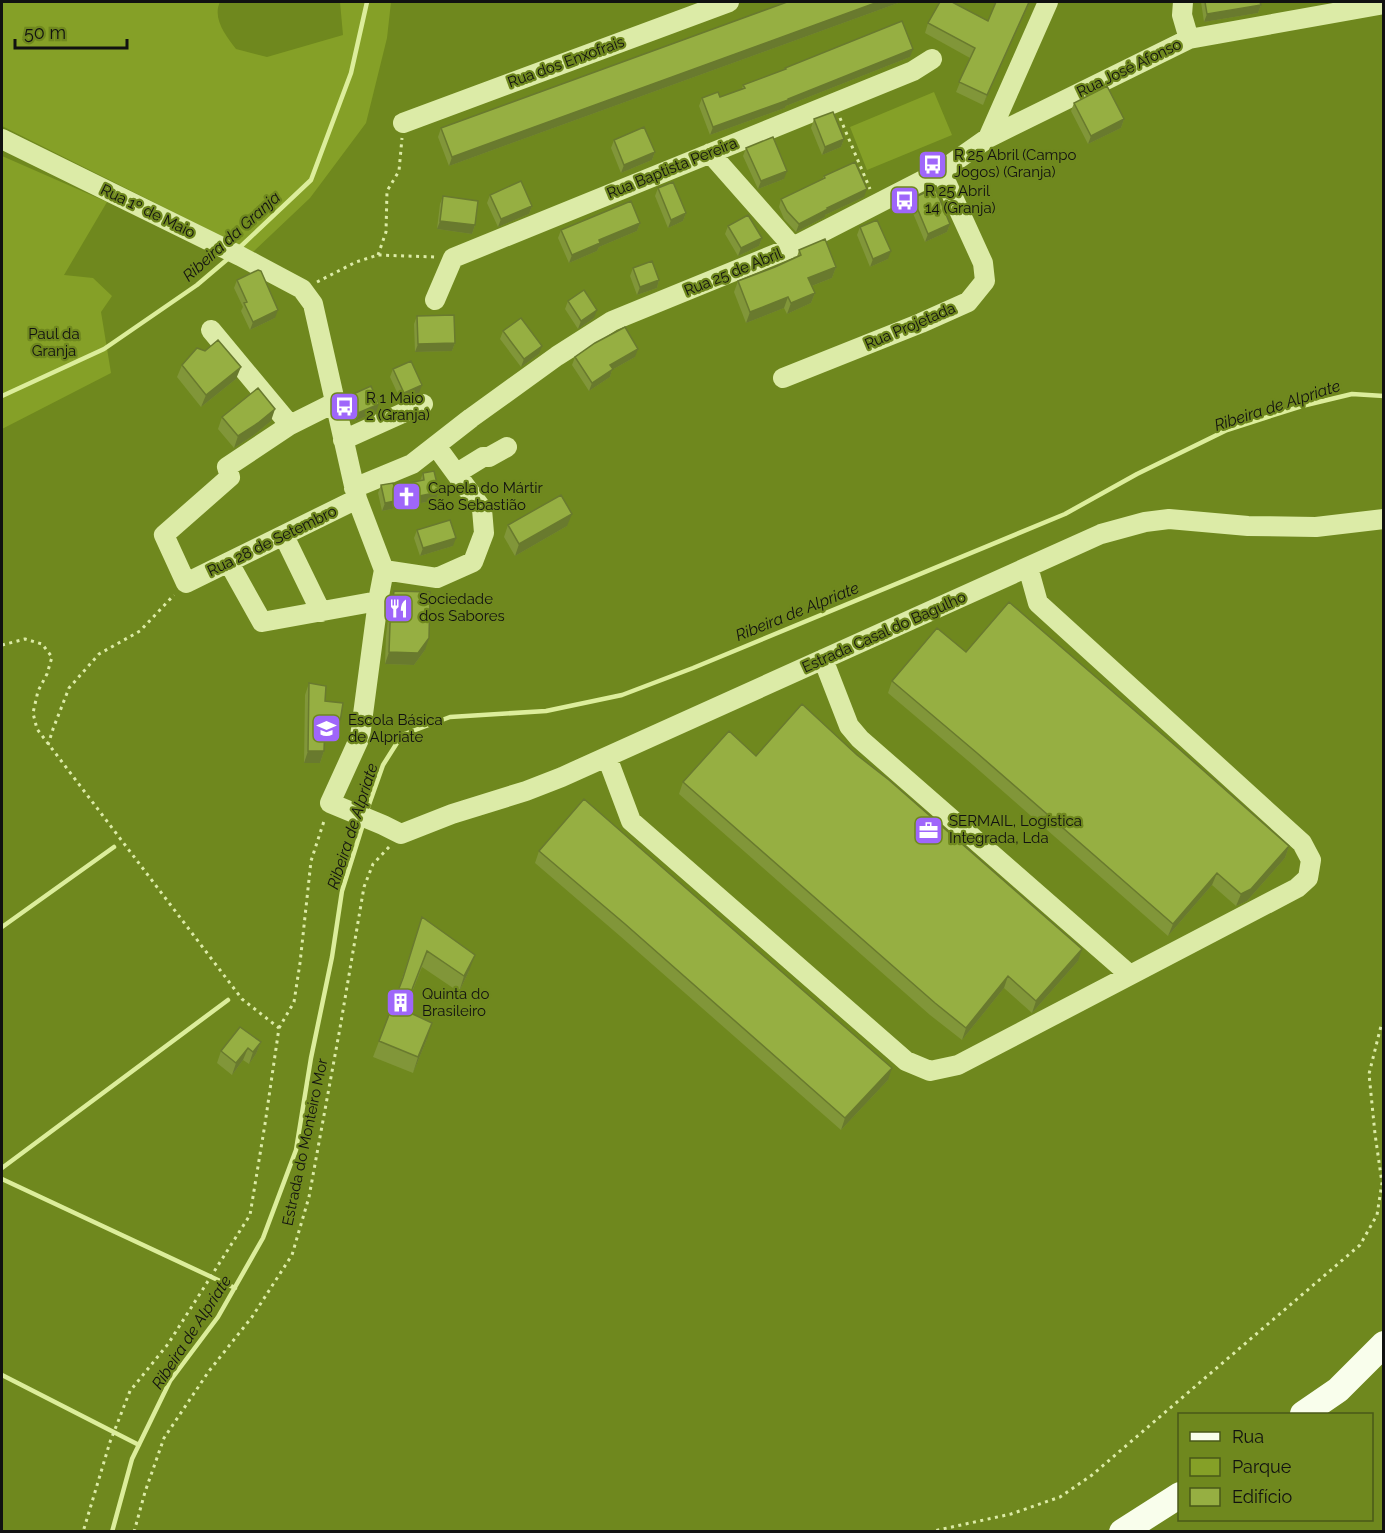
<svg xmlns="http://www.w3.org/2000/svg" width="1385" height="1533" font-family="Raleway,sans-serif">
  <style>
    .green { fill: #85a027 }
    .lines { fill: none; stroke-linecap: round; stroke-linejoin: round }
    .stream { stroke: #dced9b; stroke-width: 4.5 }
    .path { stroke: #dceba7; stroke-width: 3; stroke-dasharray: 3 4.5; stroke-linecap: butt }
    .minor { stroke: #dceba7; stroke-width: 20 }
    .major { stroke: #f9feec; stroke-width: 26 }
    .wall { fill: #819639 }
    .shaded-wall { fill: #697a2e }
    .building { fill: #96af42; stroke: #697a2e; stroke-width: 1.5 }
    .labels { text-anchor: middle; stroke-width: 4.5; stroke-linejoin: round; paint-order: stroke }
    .street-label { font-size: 15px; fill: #111; stroke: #6f881e }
    .poi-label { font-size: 15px; fill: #111; stroke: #6f881e; text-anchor: start }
    .park-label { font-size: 15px; fill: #111; stroke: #6f881e }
    .water-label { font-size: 16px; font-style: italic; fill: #111; stroke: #6f881e }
  </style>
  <rect width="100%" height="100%" fill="#6f881e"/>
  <path class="green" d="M2,2H220C212,18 226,36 236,49L267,57L343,35L340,2H391L387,38L366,123L310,198L253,252L2,126Z
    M934,92L952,135L867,170L850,127Z
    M2,156L107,202L64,275L93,278L112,296L101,312L111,373L2,429Z"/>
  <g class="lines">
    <path class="stream" d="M238,249L311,180L351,73L367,2
      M2,396L104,349L197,285L230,257
      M366,813L383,765L402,735L450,717L546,711L622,695L693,668L1065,514L1137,474L1227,430L1302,406L1352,394L1384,396
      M2,927L114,847
      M2,1168L228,1000
      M2,1179L235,1288
      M2,1375L139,1445
      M112,1532L132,1459L170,1381L218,1317L263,1238L296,1150L311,1058L332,957L342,891L364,821"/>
    <path class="path" d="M840,118L870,189
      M378,255L386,232L387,191L399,171L402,138
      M317,282L356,262L378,255L436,257
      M2,645L25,639L42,644L52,657L47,674L38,691L33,713L37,729L242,999L279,1028L265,1124L250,1215L168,1344L130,1391L110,1442L83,1532
      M48,745L53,729L69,688L99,654L140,631L174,595
      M279,1028L294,1002L300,963L311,861L325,818
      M134,1532L145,1492L164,1438L209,1371L252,1317L292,1255L309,1197L340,1028L364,887L373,864L390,846
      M929,1532L1011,1514L1060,1497L1092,1475L1360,1245L1377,1215L1382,1183L1375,1134L1369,1074L1381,1026L1384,1023"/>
    <path class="minor" d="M1183,2L1182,15L1189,39
      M403,123L729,2
      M988,138L1189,39L1384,4
      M2,139L240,256L302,289L313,304L357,499L384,570
      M710,153L793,247
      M435,300L453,258L913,71L932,59
      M211,330L290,425
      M783,378L921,323L968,302L985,281L983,263L941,171
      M336,402L290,425L227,467L230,477L164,535L186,583L357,499
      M343,440L423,404
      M457,473L483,457H489L507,447
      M354,488L412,464L471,418L557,356L612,321L793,247L941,171L988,138L1048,2
      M284,536L321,612
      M229,563L262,622L378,601
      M384,570L378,601L360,737L330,803L383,825L401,834L452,814L526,791L562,777L1101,534L1145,522L1169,519L1248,526L1316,527L1384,519
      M384,570L437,578L473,562L484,533L482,509L436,446
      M823,659L849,726L860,739L1130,975
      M607,757L631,821L906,1061L930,1071L958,1065L1297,888L1308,878L1311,860L1302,843L1038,603L1028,567"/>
    <path class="major" d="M1303,1414L1338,1390L1384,1344
      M1122,1532L1180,1495"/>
  </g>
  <path class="wall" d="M787,2H901L449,166L438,137L441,128Z
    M996,2H1030L983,105L956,92L970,58L925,33L928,23L988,21Z
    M1201,2H1260L1261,5L1258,13L1204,22Z
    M910,57L786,106L785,108L710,135L699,106L702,98L720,97L742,89L743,85L784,70L785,68Z
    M1074,103L1124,119L1121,128L1088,144L1071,111Z
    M814,119L844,139L841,147L822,155L811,128Z
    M614,140L655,152L652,160L621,173L611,148Z
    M746,148L784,179L758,189L743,156Z
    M824,176L864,197L825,215V217L796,232L784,219L779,207L781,199L822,180Z
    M658,188L686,213L683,221L668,228L655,196Z
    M490,195L532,206L529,214L498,227L487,203Z
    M443,196L475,225L472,234L437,229L440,204Z
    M913,198L950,224L947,232L925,242L910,206Z
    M640,223L637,231L599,247L597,251L569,263L558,238L561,230Z
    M728,226L762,238L759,246L738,256L725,234Z
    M860,227L888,259L870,267L857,235Z
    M799,250L836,267L832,278L812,286L815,293L811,303L787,314L784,308L746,323L734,292L738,281L775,267L797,257Z
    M633,268L659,280L657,288L637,295L630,276Z
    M237,280L275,318L250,330L241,311L243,307L234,288Z
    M568,301L594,318L578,329L565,309Z
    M417,316L455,343L452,351L415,352L414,324Z
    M503,331L539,354L521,367L500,339Z
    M575,357H635L612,370L610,377L589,391L572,365Z
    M182,365L236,379L201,407L177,377Z
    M393,369L419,393L401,401L390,377Z
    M351,395L376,412L355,421L348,403Z
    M222,417L271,421L254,435L234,448L218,429Z
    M423,473L439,492L436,500L382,511L378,493L381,485L394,486L420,481Z
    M508,525L567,526L515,556L504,537Z
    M417,530L453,546L420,556L414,538Z
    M394,591L425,650L414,665L385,664L386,636L390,603Z
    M966,652L1289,846L1285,858L1247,901L1236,906L1212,885L1168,936L973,765L888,693L892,681Z
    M309,683L325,701L339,728L334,740L324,737V751L320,763H304L305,695Z
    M756,756L1078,961L1032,1013L1004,988L962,1040L930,1015L679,794L683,782Z
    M539,851L888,1080L841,1130L620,936L535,863Z
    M422,917L469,971L459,992L422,967L405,1010L427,1039L413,1073L373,1057L398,991Z
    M261,1042L256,1054L249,1064L243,1060L232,1075L217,1063L221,1051Z"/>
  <path class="shaded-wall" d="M878,2H901L449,166L452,157Z
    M1029,2H1030L983,105L987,95Z
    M1261,5L1258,13L1204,22L1207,14Z
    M913,49L910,57L786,106L785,108L710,135L713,127L788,99Z
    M1124,119L1121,128L1088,144L1091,136Z
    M844,139L841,147L822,155L825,147Z
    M655,152L652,160L621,173L624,165Z
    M787,171L784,179L758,189L761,181Z
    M867,189L864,197L825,215V217L796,232L799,224L827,208Z
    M532,206L529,214L498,227L501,219Z
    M686,213L683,221L668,228L671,220Z
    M440,221L475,225L472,234L437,229Z
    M640,223L637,231L599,247L597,251L569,263L572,255L599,240Z
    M950,224L947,232L925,242L928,234Z
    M762,238L759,246L738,256L741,248Z
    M891,251L888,259L870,267L873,259Z
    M836,267L832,278L804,289L808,278Z
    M659,280L657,288L637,295L640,287Z
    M815,293L811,303L787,314L791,303Z
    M788,297L784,308L746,323L750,312Z
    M278,310L275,318L250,330L253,322Z
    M597,310L594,318L578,329L581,321Z
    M455,343L452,351L415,352L418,344Z
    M542,346L539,354L521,367L524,359Z
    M638,349L635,357L612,370L610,377L589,391L592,383L610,365Z
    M241,367L236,379L201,407L206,395Z
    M422,385L419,393L401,401L404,393Z
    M379,404L376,412L355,421L358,413Z
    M275,409L271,421L254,435L234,448L238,436Z
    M439,492L436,500L382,511L385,503Z
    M572,514L567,526L515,556L519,544Z
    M456,538L453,546L420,556L423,548Z
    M429,638L425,650L414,665L385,664L389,652Z
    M308,751H324L320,763H304Z
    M1289,846L1285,858L1247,901L1236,906L1241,894Z
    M1217,873L1212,885L1168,936L1173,924Z
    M1082,949L1078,961L1032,1013L1036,1001Z
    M475,955L469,971L459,992L464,976Z
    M1008,976L1004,988L962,1040L966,1028Z
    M432,1023L427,1039L413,1073L418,1057Z
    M261,1042L256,1054L249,1064L253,1052Z
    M248,1048L243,1060L232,1075L236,1063Z
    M892,1068L888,1080L841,1130L845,1118Z"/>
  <path class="building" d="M787,2H878L452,157L441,128Z
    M940,2H952L988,21L996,2H1029L987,95L959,82L975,48L928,23Z
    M1205,2H1260L1261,5L1207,14Z
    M902,21L913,49L788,99V100L713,127L702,98L718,92L720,97L745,88L743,85L786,69L785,68Z
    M1107,86L1124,119L1091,136L1074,103Z
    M833,112L844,139L825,147L814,119Z
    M644,127L655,152L624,165L614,140Z
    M773,137L787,171L761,181L746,148Z
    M855,162L867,189L827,208L828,209L799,224L787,211L781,199L825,178L824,176Z
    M521,181L532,206L501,219L490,195Z
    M673,182L686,213L671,220L658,188Z
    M935,188L950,224L928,234L913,198Z
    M443,196L478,201L475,225L440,221Z
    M631,201L640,223L599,240L600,243L572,255L561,230Z
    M748,215L762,238L741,248L728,226Z
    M877,220L891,251L873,259L860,227Z
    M825,239L836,267L808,278L815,293L791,303L788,297L750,312L738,281L775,267L801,255L799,250Z
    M652,261L659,280L640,287L633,268Z
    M258,270L261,271L278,310L253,322L244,303L247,302L237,280Z
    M584,290L597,310L581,321L568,301Z
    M454,315L455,343L418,344L417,316Z
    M521,318L542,346L524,359L503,331Z
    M625,327L638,349L610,365L613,369L592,383L575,357L595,343Z
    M218,340L241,367L206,395L182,365L197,348L205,351Z
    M411,361L422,385L404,393L393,369Z
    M371,386L379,404L358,413L351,395Z
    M258,388L275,409L258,423L238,436L222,417Z
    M434,471L439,492L385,503L381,485L393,483L394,486L424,480L423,473Z
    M561,495L572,514L519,544L508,525Z
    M450,520L456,538L423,548L417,530Z
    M394,591L430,592L429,638L418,653L389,652L390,624Z
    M1009,602L1178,748L1289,846L1251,889L1241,894L1217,873L1173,924L977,753L892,681L937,628L966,652Z
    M309,683L326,686L325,701L343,703L339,728L325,724L324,751H308Z
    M802,704L857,755L889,780L1082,949L1036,1001L1008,976L966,1028L935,1003L683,782L729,731L756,756Z
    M584,799L892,1068L845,1118L625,924L539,851Z
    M422,917L475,955L464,976L427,951L404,1010L432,1023L418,1057L379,1041L403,978Z
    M240,1027L261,1042L253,1052L248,1048L236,1063L221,1051Z"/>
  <defs>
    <symbol id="bus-square" viewBox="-11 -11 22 22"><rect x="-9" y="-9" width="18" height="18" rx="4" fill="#9f66fa" stroke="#6f881e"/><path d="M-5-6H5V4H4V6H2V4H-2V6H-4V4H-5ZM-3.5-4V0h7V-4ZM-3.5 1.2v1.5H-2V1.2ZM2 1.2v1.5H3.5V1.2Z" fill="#fff"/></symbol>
    <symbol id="church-square" viewBox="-11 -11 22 22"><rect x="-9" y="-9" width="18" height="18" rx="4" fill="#9f66fa" stroke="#6f881e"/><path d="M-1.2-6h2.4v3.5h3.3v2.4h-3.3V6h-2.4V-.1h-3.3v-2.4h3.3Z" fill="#fff"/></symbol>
    <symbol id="restaurant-square" viewBox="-11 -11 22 22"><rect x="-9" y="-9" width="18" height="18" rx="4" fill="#9f66fa" stroke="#6f881e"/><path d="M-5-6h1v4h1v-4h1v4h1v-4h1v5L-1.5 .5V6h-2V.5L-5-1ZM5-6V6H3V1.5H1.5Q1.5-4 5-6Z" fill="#fff"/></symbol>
    <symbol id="school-square" viewBox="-11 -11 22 22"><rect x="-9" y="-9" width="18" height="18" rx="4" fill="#9f66fa" stroke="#6f881e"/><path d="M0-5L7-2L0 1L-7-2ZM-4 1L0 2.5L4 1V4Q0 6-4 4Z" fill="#fff"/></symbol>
    <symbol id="office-square" viewBox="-11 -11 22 22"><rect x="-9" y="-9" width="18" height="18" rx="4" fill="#9f66fa" stroke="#6f881e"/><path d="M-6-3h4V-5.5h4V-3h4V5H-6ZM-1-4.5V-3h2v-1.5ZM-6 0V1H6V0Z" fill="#fff"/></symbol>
    <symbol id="building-square" viewBox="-11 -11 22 22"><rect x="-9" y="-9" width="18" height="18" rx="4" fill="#9f66fa" stroke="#6f881e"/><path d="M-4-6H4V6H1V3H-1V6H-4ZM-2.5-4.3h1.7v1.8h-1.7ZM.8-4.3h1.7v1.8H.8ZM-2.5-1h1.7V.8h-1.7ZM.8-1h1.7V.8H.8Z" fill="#fff"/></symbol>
  </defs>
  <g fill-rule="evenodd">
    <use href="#bus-square" x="916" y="148" width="33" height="33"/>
    <use href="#bus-square" x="888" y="184" width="33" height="33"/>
    <use href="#bus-square" x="328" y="390" width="33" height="33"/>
    <use href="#church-square" x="390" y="480" width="33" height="33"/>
    <use href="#restaurant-square" x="382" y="592" width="33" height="33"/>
    <use href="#school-square" x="310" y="712" width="33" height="33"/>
    <use href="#office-square" x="912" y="814" width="33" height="33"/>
    <use href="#building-square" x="384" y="986" width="33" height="33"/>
  </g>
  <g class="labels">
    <g class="street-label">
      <text transform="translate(566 62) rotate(-20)" y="5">Rua dos Enxofrais</text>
      <text transform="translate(1129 68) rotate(-26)" y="5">Rua José Afonso</text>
      <text transform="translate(672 168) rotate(-22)" y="5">Rua Baptista Pereira</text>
      <text transform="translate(148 211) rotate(26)" y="5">Rua 1º de Maio</text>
      <text transform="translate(733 272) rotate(-22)" y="5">Rua 25 de Abril</text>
      <text transform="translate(910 326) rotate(-23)" y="5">Rua Projetada</text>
      <text transform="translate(272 541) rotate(-26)" y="5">Rua 28 de Setembro</text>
      <text transform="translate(884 632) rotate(-24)" y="5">Estrada Casal do Bagulho</text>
      <text transform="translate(305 1142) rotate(-78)" y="5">Estrada do Monteiro Mor</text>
    </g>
    <g class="poi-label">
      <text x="954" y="160">R 25 Abril (Campo<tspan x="954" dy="17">Jogos) (Granja)</tspan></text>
      <text x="925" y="196">R 25 Abril<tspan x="925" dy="17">14 (Granja)</tspan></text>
      <text x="366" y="403">R 1 Maio<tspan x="366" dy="17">2 (Granja)</tspan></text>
      <text x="428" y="493">Capela do Mártir<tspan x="428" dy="17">São Sebastião</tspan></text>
      <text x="419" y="604">Sociedade<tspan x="419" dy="17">dos Sabores</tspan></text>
      <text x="348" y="725">Escola Básica<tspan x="348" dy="17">de Alpriate</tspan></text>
      <text x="949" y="826">SERMAIL, Logística<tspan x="949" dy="17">Integrada, Lda</tspan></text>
      <text x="422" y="999">Quinta do<tspan x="422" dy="17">Brasileiro</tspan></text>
    </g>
    <g class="park-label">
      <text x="54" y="339">Paul da<tspan x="54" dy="17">Granja</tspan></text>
    </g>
    <g class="water-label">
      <text transform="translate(231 236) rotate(-42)" y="6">Ribeira da Granja</text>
      <text transform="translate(1277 405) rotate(-18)" y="6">Ribeira de Alpriate</text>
      <text transform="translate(797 611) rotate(-22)" y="6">Ribeira de Alpriate</text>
      <text transform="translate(352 826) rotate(-72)" y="6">Ribeira de Alpriate</text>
      <text transform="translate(191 1332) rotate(-57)" y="6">Ribeira de Alpriate</text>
    </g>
  </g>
  <rect width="1385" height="1533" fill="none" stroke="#111111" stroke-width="6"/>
  <rect x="1178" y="1413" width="195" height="108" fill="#6f881e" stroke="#495819" stroke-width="1.5"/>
  <rect x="1190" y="1432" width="30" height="9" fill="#f9feec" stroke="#495819" stroke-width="1.5"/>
  <text x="1232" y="1443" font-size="18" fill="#111111">Rua</text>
  <rect x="1190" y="1458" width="30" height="18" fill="#85a027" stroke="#495819" stroke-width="1.5"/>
  <text x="1232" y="1473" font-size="18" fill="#111111">Parque</text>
  <rect x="1190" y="1488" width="30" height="18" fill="#96af42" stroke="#495819" stroke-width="1.5"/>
  <text x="1232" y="1503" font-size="18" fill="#111111">Edifício</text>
  <path d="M15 39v9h112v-9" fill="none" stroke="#111111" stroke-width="3"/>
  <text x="24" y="39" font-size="18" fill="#111111" stroke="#6f881e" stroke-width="4.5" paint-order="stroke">50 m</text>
</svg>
